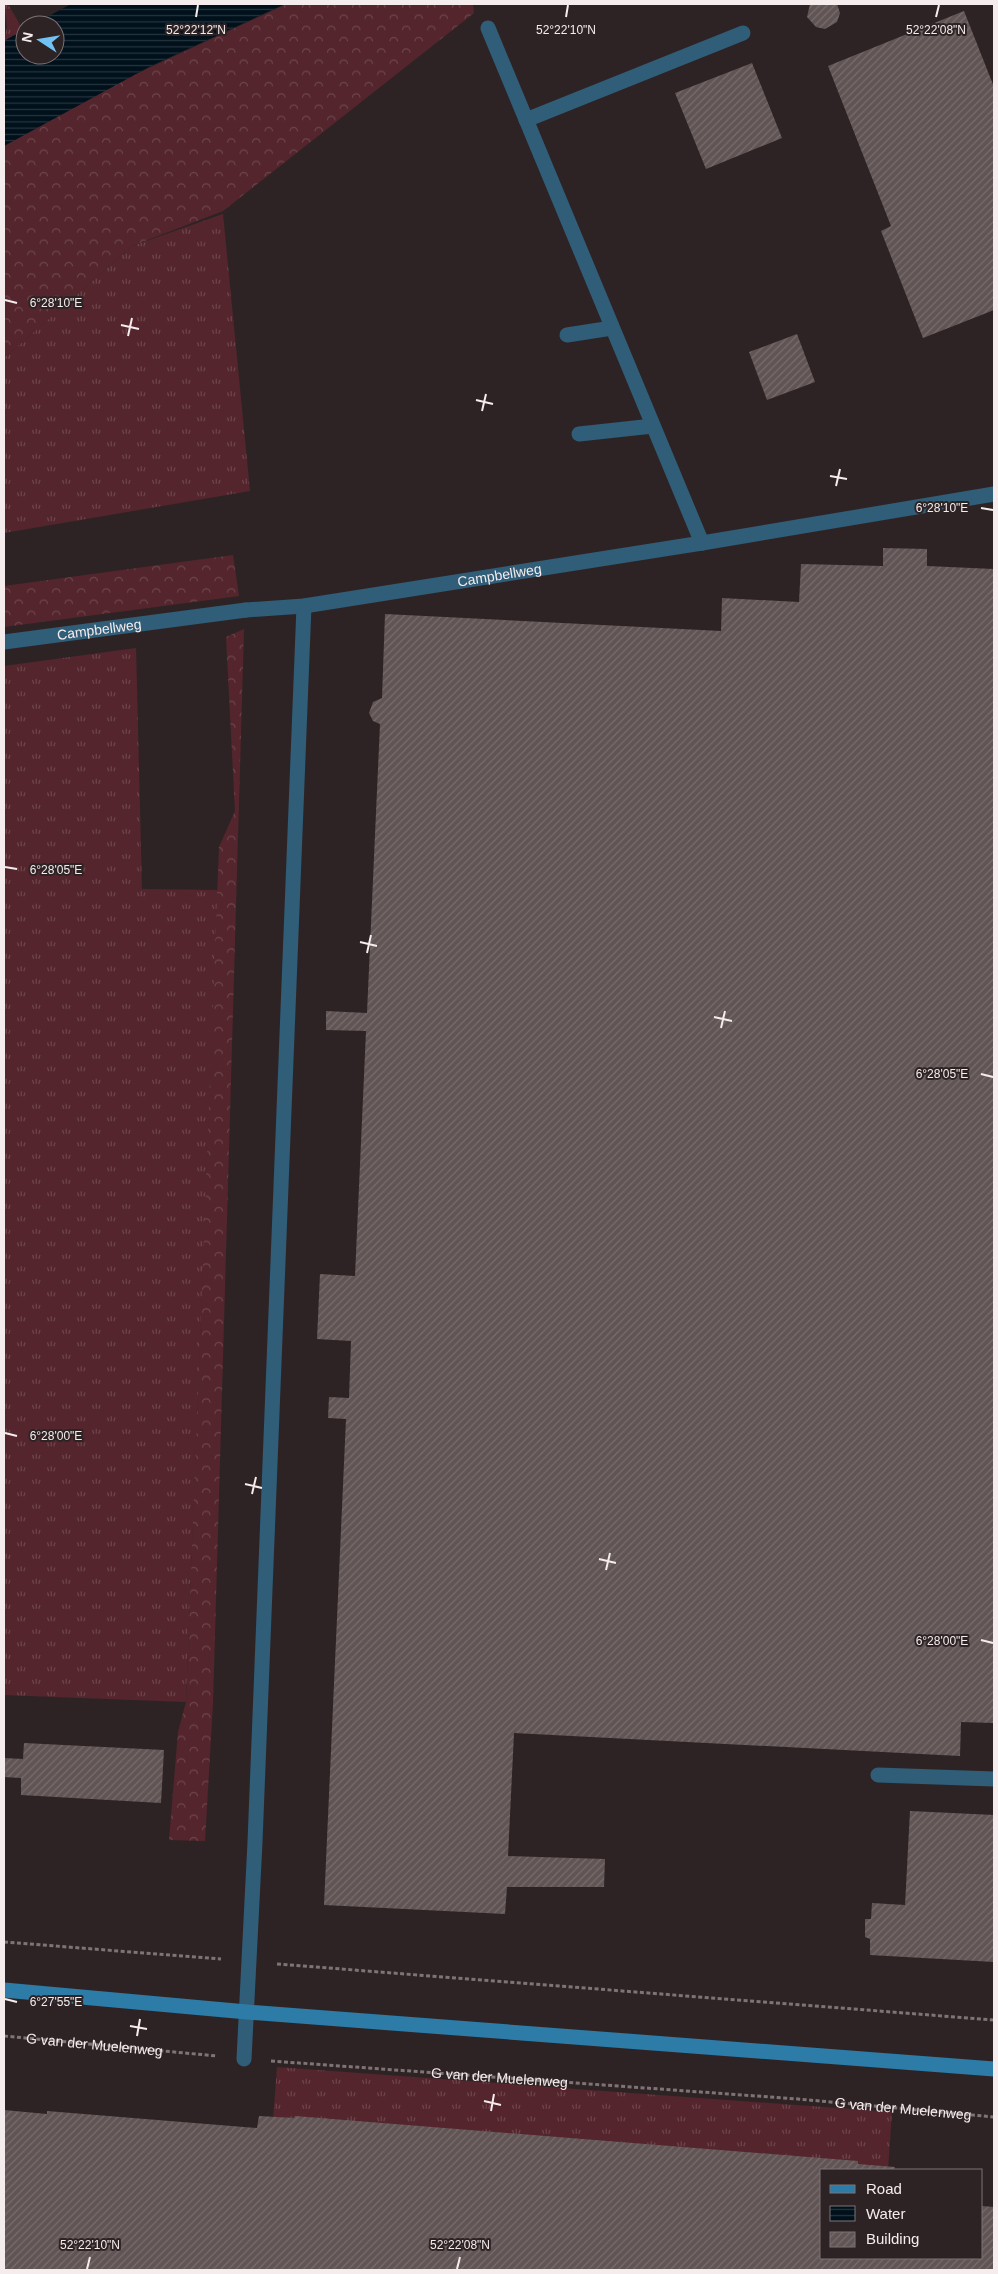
<svg xmlns="http://www.w3.org/2000/svg" width="998" height="2274" font-family="Helvetica,sans-serif">
  <style>
    .grass { fill: url(#grass-tufts) }
    .forest { fill: url(#forest-crowns) }
    .water { fill: url(#water-rules) }
    .building { fill: url(#building-hatch) }
    .lines { fill: none; stroke-linecap: round; stroke-linejoin: round }
    .path { stroke: #7e7475; stroke-width: 3; stroke-dasharray: 4 2.5; stroke-linecap: butt }
    .lane { stroke: #305d78; stroke-width: 15 }
    .street { stroke: #305d78; stroke-width: 15 }
    .secondary { stroke: #2d7ba7; stroke-width: 15 }
    .ticks { fill: none; stroke: #f4eced; stroke-width: 2 }
    .labels { text-anchor: middle; stroke-width: 4; stroke-linejoin: round; paint-order: stroke }
    .street-label { font-size: 14px; fill: #f4eced; stroke: #2e2324 }
    .ticks-label { font-size: 12px; text-anchor: middle; fill: #f4eced; stroke: #2e2324; stroke-width: 4; stroke-linejoin: round; paint-order: stroke }
  </style>
  <defs>
    <pattern id="grass-tufts" width="24" height="20" patternUnits="userSpaceOnUse" patternTransform="scale(1.25)"><rect width="24" height="20" fill="#54252d"/><path d="M3 7l-1-3M5 7V3M7 7l1-3M15 17l-1-3M17 17v-4M19 17l1-3" fill="none" stroke="#6d454c"/></pattern>
    <pattern id="forest-crowns" width="20" height="18" patternUnits="userSpaceOnUse" patternTransform="scale(1.25)"><rect width="20" height="18" fill="#54252d"/><path d="M2 6a3 3 0 1 1 6 0M12 15a3 3 0 1 1 6 0" fill="none" stroke="#6d454c"/></pattern>
    <pattern id="water-rules" width="6" height="5" patternUnits="userSpaceOnUse" patternTransform="scale(1.25)"><rect width="6" height="5" fill="#00111c"/><path d="M0 2.5h6" fill="none" stroke="#26343d"/></pattern>
    <pattern id="building-hatch" width="6" height="6" patternUnits="userSpaceOnUse" patternTransform="scale(1.25)"><rect width="6" height="6" fill="#615455"/><path d="M-1 1l2-2M0 6l6-6M5 7l2-2" fill="none" stroke="#786d6e"/></pattern>
  </defs>
  <rect width="100%" height="100%" fill="#2e2324"/>
  <path class="grass" d="M4,4H8L23,30L4,41L7,27Z
    M223,214L250,491L4,533V358L132,246Z
    M136,648L142,889L218,890L186,1702L4,1695V666Z
    M277,2067L892,2112L888,2170H857L273,2120Z"/>
  <path class="forest" d="M287,4H473L474,13L223,211L132,246L4,358V146L136,74Z
    M233,555L239,596L4,627V586Z
    M244,629L213,1703L205,1841L169,1840L178,1732L186,1702L219,847L235,811L226,637Z"/>
  <path class="water" d="M71,4H285L149,67L4,146V41L25,29V55H55V25H32Z"/>
  <path class="building" d="M810,4H837L840,13L837,22L825,29L816,27L807,17Z
    M964,11L994,87V310L923,338L881,231L891,226L828,66Z
    M752,63L782,138L706,169L675,93Z
    M797,334L815,382L767,400L749,352Z
    M883,548L927,549V566L994,569V1723L961,1722L960,1756L514,1733L508,1856L605,1859L604,1887H507L505,1914L324,1905L346,1419L328,1418L329,1397L349,1398L351,1341L317,1339L320,1274L355,1276L366,1031L326,1030V1011L367,1013L380,724L373,721L369,713L373,702L382,698L385,614L721,631L722,598L799,602L801,564L883,566Z
    M24,1743L164,1750L161,1803L21,1795V1778L4,1777V1758L23,1759Z
    M910,1811L994,1815V1962L870,1955V1939L865,1937V1919H871L872,1903L905,1905Z
    M4,2110L47,2114V2111L257,2128L259,2116L294,2118L295,2116L858,2161V2164L895,2167L894,2170H822V2258H982V2206L994,2207V2270H4Z"/>
  <g class="lines">
    <g class="path">
      <path d="M4,1942L221,1959"/>
      <path d="M277,1964L994,2020"/>
      <path id="s1" d="M4,2036L217,2056"/>
      <path id="s2" d="M271,2061L798,2099L994,2117"/>
    </g>
    <g class="lane">
      <path d="M488,28L702,543"/>
      <path d="M526,120L743,33"/>
      <path d="M567,335L612,328"/>
      <path d="M579,434L653,426"/>
      <path id="s3" d="M246,610L304,606L702,543L994,494"/>
      <path d="M878,1775L994,1779"/>
      <path d="M244,2059L255,1842L304,606"/>
    </g>
    <path class="street" id="s4" d="M4,642L246,610"/>
    <path class="secondary" d="M4,1990L247,2012L994,2069"/>
  </g>
  <path class="ticks" d="M196,17L198,5M566,17L568,5M936,17L939,5M5,300L17,303M121,325L139,329M128,336L132,318M476,400L493,404M482,411L486,394M830,476L847,479M836,486L840,469M981,508L993,510M5,867L17,869M360,942L377,946M367,953L371,935M714,1017L732,1021M721,1028L725,1011M981,1074L993,1077M5,1433L17,1436M245,1484L262,1488M252,1494L256,1477M599,1559L616,1563M606,1570L610,1553M981,1640L993,1643M5,1999L17,2002M130,2026L147,2029M137,2036L140,2019M484,2101L501,2105M491,2111L494,2094M87,2269L90,2257M457,2269L460,2257"/>
  <g class="labels">
    <g class="street-label">
      <text dy="5" stroke="none"><textPath href="#s3" startOffset="256">Campbellweg</textPath></text>
      <text dy="5" stroke="none"><textPath href="#s4" startOffset="96">Campbellweg</textPath></text>
      <text dy="5" stroke="none"><textPath href="#s1" startOffset="91">G van der Muelenweg</textPath></text>
      <text dy="5" stroke="none"><textPath href="#s2" startOffset="229">G van der Muelenweg</textPath></text>
      <text dy="5" stroke="none"><textPath href="#s2" startOffset="634">G van der Muelenweg</textPath></text>
    </g>
  </g>
  <g class="ticks-label">
    <text x="196" y="34">52°22'12"N</text>
    <text x="566" y="34">52°22'10"N</text>
    <text x="936" y="34">52°22'08"N</text>
    <text x="56" y="307">6°28'10"E</text>
    <text x="942" y="512">6°28'10"E</text>
    <text x="56" y="874">6°28'05"E</text>
    <text x="942" y="1078">6°28'05"E</text>
    <text x="56" y="1440">6°28'00"E</text>
    <text x="942" y="1645">6°28'00"E</text>
    <text x="56" y="2006">6°27'55"E</text>
    <text x="90" y="2249">52°22'10"N</text>
    <text x="460" y="2249">52°22'08"N</text>
  </g>
  <rect width="998" height="2274" fill="none" stroke="#f4eced" stroke-width="10"/>
  <rect x="820" y="2169" width="162" height="90" fill="#2e2324" stroke="#7d7374"/>
  <rect x="830" y="2185" width="25" height="8" fill="#2d7ba7" stroke="#7d7374"/>
  <text x="866" y="2194" font-size="15" fill="#f4eced">Road</text>
  <rect x="830" y="2206" width="25" height="15" fill="url(#water-rules)" stroke="#7d7374"/>
  <text x="866" y="2219" font-size="15" fill="#f4eced">Water</text>
  <rect x="830" y="2232" width="25" height="15" fill="url(#building-hatch)" stroke="#7d7374"/>
  <text x="866" y="2244" font-size="15" fill="#f4eced">Building</text>
  <g transform="translate(40 40) rotate(282)"><circle r="24" fill="#2e2324" stroke="#7d7374"/>
  <path d="M0-4L9 19L0 12L-9 19Z" fill="#70c2f4"/>
  <text y="-8" font-size="14" font-weight="bold" text-anchor="middle" fill="#f4eced">N</text>
  </g>
</svg>
